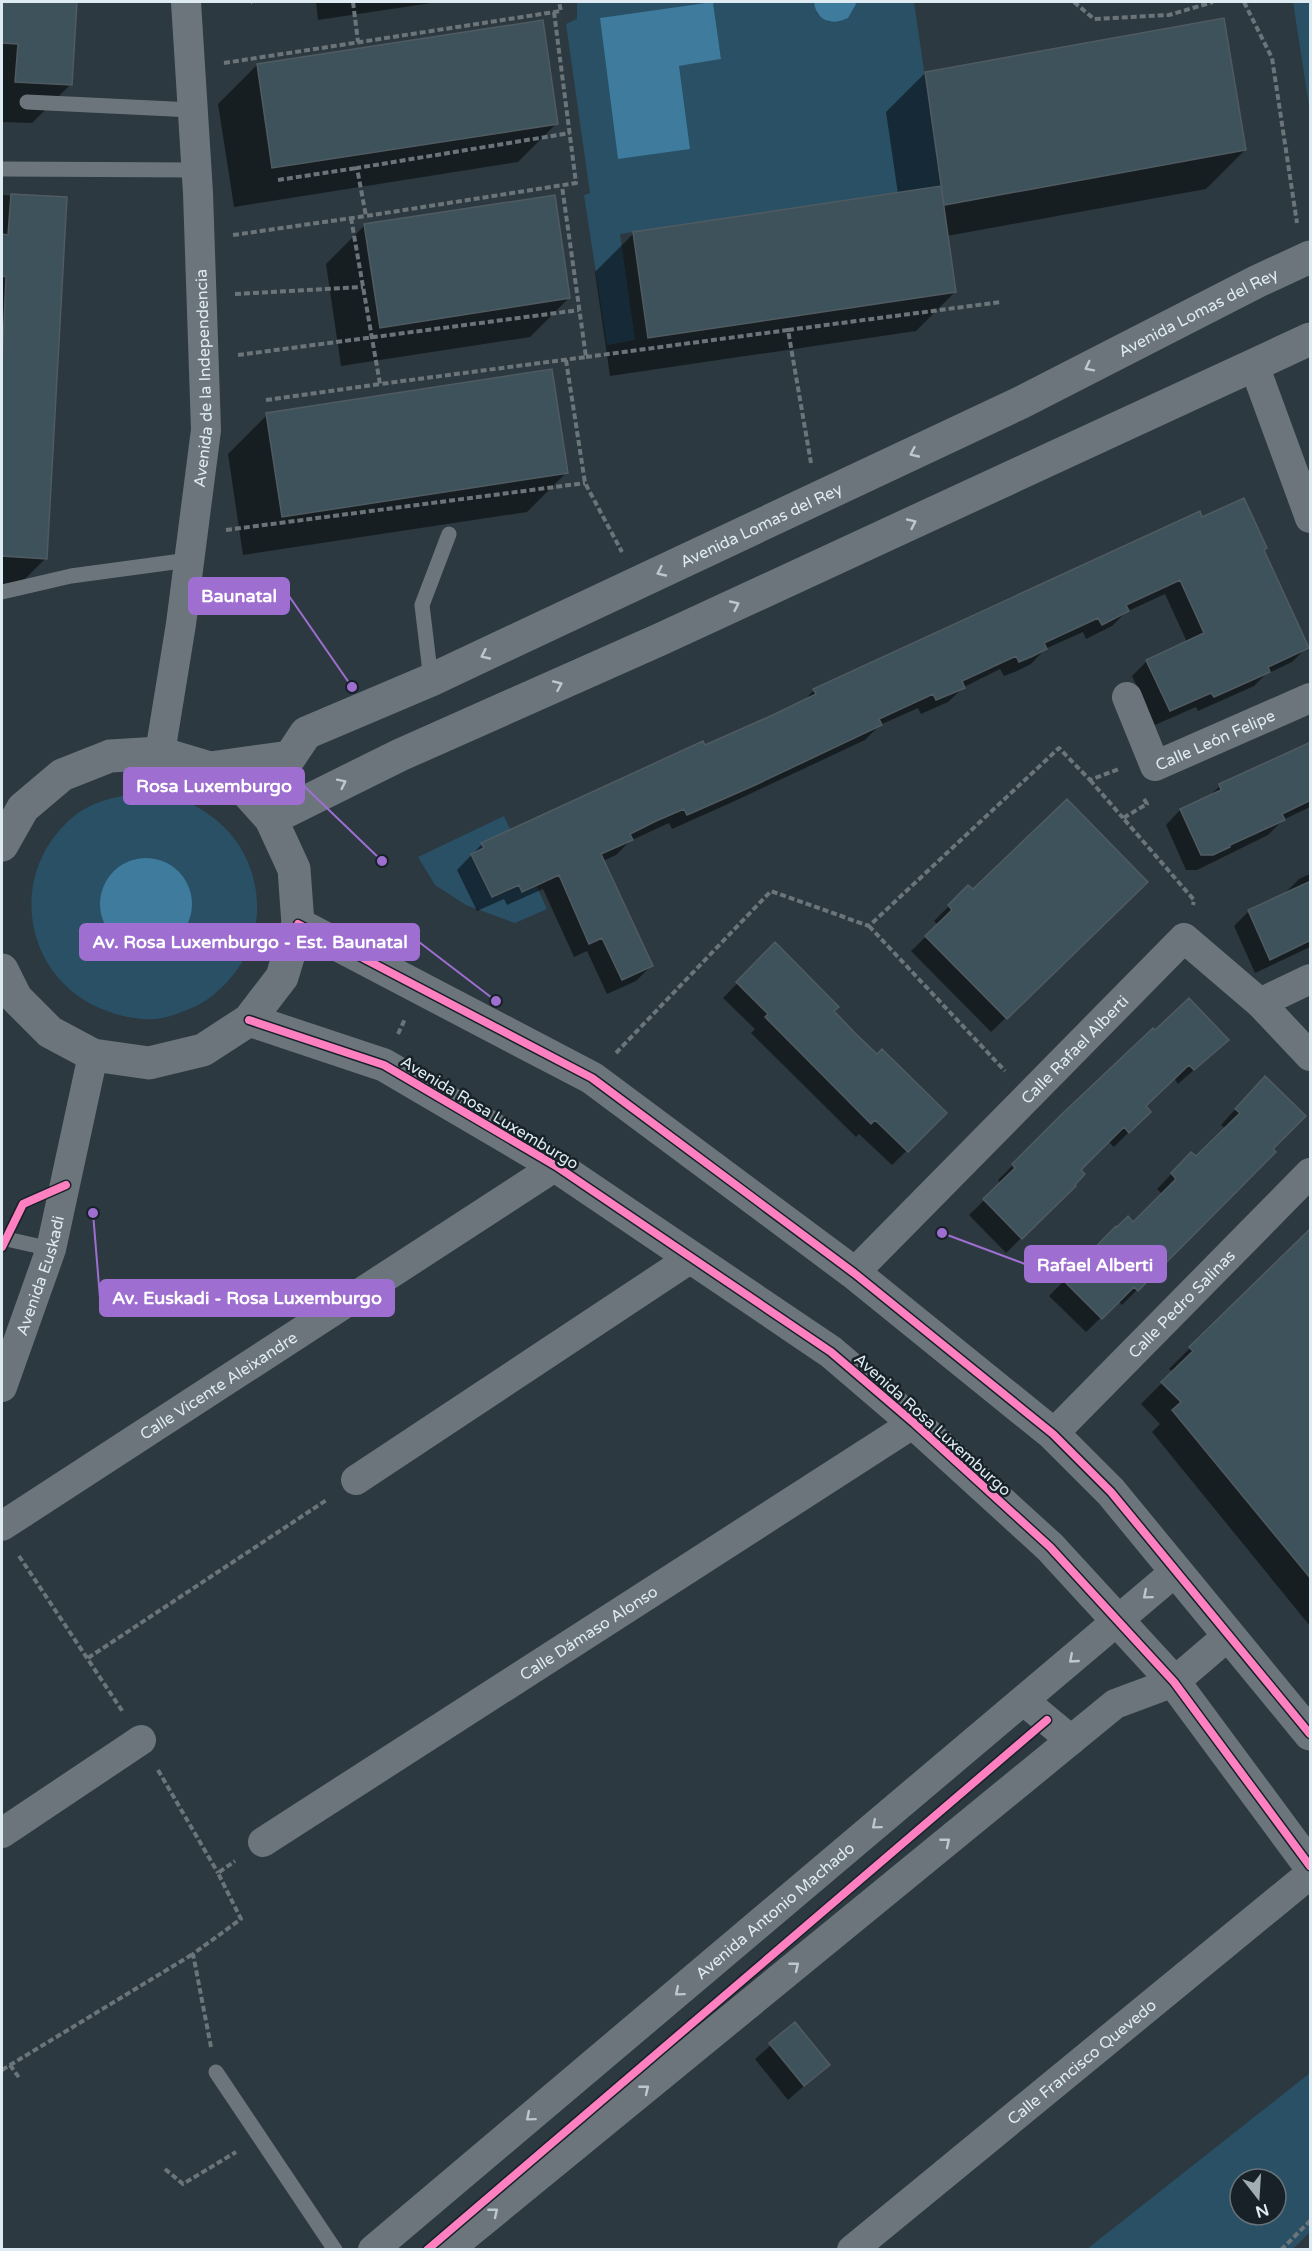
<svg xmlns="http://www.w3.org/2000/svg" width="1312" height="2251" font-family="'Varela Round',sans-serif">
  <style>
    .green { fill: #295065; fill-rule: evenodd }
    .water { fill: #3e7b9c }
    .shadow { fill: #0007 }
    .building { fill: #3e525b; stroke: #505b61; stroke-width: 1.5 }
    .lines { fill: none; stroke-linecap: round; stroke-linejoin: round }
    .path { stroke: #6b7479; stroke-width: 4; stroke-dasharray: 6 3; stroke-linecap: butt }
    .service { stroke: #6c757c; stroke-width: 15 }
    .minor { stroke: #6c757c; stroke-width: 30 }
    .secondary { stroke: #6c757c; stroke-width: 33 }
    .cycleway-casing { stroke: #172127; stroke-width: 11 }
    .cycleway { stroke: #ff80c0; stroke-width: 8 }
    .oneway { stroke: #bcc8cf }
    .labels { text-anchor: middle; stroke-width: 5; stroke-linejoin: round; paint-order: stroke }
    .street-label { font-size: 16px; fill: #deebf3; stroke: #172127 }
    .leader { fill: none; stroke: #9e6fd1; stroke-width: 2 }
    .callout-dot { fill: #9e6fd1; stroke: #172127; stroke-width: 2 }
    .callout { fill: #9e6fd1; stroke: #9e6fd1; stroke-width: 2 }
    .callout-label { font-size: 18px; text-anchor: middle; font-weight: bold; fill: #fff }
  </style>
  <rect width="100%" height="100%" fill="#2c3940"/>
  <path class="green" d="M577,2H814L817,14L829,22L856,4L855,2H914L941,186L620,234L635,340L607,345L584,195L590,193L566,24L577,19ZM713,2L721,59L679,66Z
    M1293,2H1310V112Z
    M145,792C156,794 169,795 181,798C186,800 191,804 197,807C237,829 259,868 257,914C256,925 252,935 249,945C243,970 213,1001 189,1009C181,1012 172,1016 163,1018C146,1021 126,1018 110,1012C24,984 4,875 73,817C93,800 120,796 145,792ZM143,859L189,920L182,933L171,943L106,928C94,894 107,866 143,859Z
    M504,816L547,909L515,923L466,905L435,885L418,857Z
    M1310,2073V2232L1293,2249H1087ZM1240,2179H1276V2215H1240Z"/>
  <path class="water" d="M713,2L721,59L679,66L690,149L618,159L600,18Z
    M814,2H855L856,4L848,18C832,26 816,21 814,2Z
    M100 904a46 46 0 1 1 92 0a46 46 0 1 1-92 0Z"/>
  <path class="shadow" d="M2,2H75L71,84L32,123L2,122Z
    M316,2H438L318,20Z
    M257,65L557,123L518,162L234,207L218,104Z
    M925,73L1245,150L1206,189L947,236L955,292L916,331L610,376L595,272L634,233L898,194L886,112Z
    M2,195L66,199L46,558L7,597H2Z
    M365,225L569,298L530,337L341,366L326,264Z
    M267,415L566,473L527,512L243,555L228,454Z
    M1201,519L1263,551L1307,647L1292,662L1265,675L1254,686L1198,711L1196,707L1155,725L1132,676L1147,661L1187,642L1165,594L1126,612L1112,626L1086,639L1083,632L1045,649L1031,664L1017,671L1004,676L1000,669L964,687L948,702L921,714L918,708L880,725L865,740L737,800L672,829L669,823L630,841L616,855L603,861L651,966L636,981L607,994L587,951L574,957L543,889L507,905L504,899L477,911L457,870L482,844L705,747L802,703L814,690Z
    M1310,744V807L1283,820L1268,835L1197,870H1186L1166,825L1180,810L1207,798L1220,786Z
    M1310,874V947L1255,973L1234,926L1249,911L1284,894L1299,879Z
    M968,887L972,891L1131,897L991,1032L911,951L938,925L934,921Z
    M775,945L832,1012L877,1056L945,1113L892,1165L859,1134L856,1137L751,1033L755,1029L723,998Z
    M1212,1054L1178,1084L1174,1078L1144,1107L1149,1112L1114,1147L1108,1141L1079,1170L1074,1186L1006,1253L969,1215L1001,1184L998,1180L1064,1114Z
    M1250,1093L1271,1149L1274,1152L1122,1305L1118,1301L1086,1332L1049,1296L1116,1228L1133,1224L1162,1194L1157,1189L1191,1154L1196,1158L1226,1129L1221,1125Z
    M1310,1238V1626L1152,1432L1160,1424L1141,1404L1173,1372L1169,1369L1223,1315Z
    M795,2024L828,2065L788,2100L755,2059Z"/>
  <path class="building" d="M2,2H77L72,85L15,82L18,44L2,43Z
    M1224,18L1246,150L944,205L925,72Z
    M543,20L558,124L272,168L257,64Z
    M941,186L956,292L648,338L633,232Z
    M11,194L67,197L47,559L2,556V366L6,277L2,276V234L8,235Z
    M555,195L570,298L380,328L364,224Z
    M552,369L568,473L282,517L266,413Z
    M1244,498L1267,548L1264,550L1309,648L1268,667L1270,672L1214,697L1211,693L1170,711L1146,660L1204,633L1180,580L1126,605L1129,611L1102,625L1098,618L1044,643L1047,649L1033,656L1019,662L1016,656L962,681L965,688L936,700L933,694L879,719L882,725L753,786L687,815L684,809L656,821L630,834L633,840L601,854L653,966L622,980L602,938L589,944L559,875L522,892L519,885L492,897L471,854L484,848L481,843L703,741L705,745L775,714L816,694L813,689L1200,511L1202,517Z
    M1311,742V800L1282,814L1285,820L1230,845V847L1213,855H1201L1180,809L1221,790L1219,784Z
    M1067,799L1148,882L1007,1019L925,936L952,910L948,905L968,885L973,889Z
    M1311,881V940L1270,960L1248,910Z
    M775,942L839,1007L834,1011L855,1033L877,1054L882,1049L947,1113L908,1152L875,1120L871,1124L765,1017L768,1014L736,982Z
    M1189,998L1229,1040L1194,1070L1189,1065L1146,1106L1151,1112L1129,1133L1124,1127L1081,1170L1085,1174L1075,1185L1076,1186L1022,1239L983,1199L1015,1168L1012,1164L1063,1113L1153,1028L1155,1030Z
    M1265,1076L1306,1116L1273,1149L1276,1152L1138,1291L1134,1287L1102,1319L1063,1280L1116,1226L1117,1227L1128,1216L1133,1222L1176,1179L1171,1173L1191,1152L1196,1156L1240,1113L1235,1109Z
    M1311,1228V1579L1172,1410L1181,1402L1161,1382L1193,1351L1189,1347Z
    M795,2022L830,2065L804,2086L769,2043Z"/>
  <g class="lines">
    <path class="path" d="M251,2H252
      M353,2L358,42
      M1074,2L1094,19L1169,15L1213,2
      M1244,2L1272,58L1297,223
      M554,12L576,183L366,216L357,168L570,133
      M224,63L561,11L559,2
      M278,180L357,168
      M351,218L380,384L586,357L562,186
      M233,235L366,216
      M235,294L363,287
      M788,330L1001,302
      M238,355L579,310
      M586,357L788,330L811,463
      M566,360L585,483L622,552
      M266,400L380,384
      M226,530L585,483
      M1090,780L1123,818
      M1144,799L1147,804L1123,818L1194,900L1193,905
      M869,926L1005,1071
      M398,1034L405,1019
      M616,1053L771,891L869,926L1059,748L1090,780L1119,769
      M19,1556L123,1712
      M88,1658L328,1499
      M158,1770L218,1873
      M211,2047L193,1954L241,1919L218,1873L235,1861
      M10,2065L20,2079
      M2,2070L193,1954
      M165,2169L183,2184L236,2152
      M1281,2250L1310,2221"/>
    <path class="service" d="M27,102L193,110
      M2,169L197,170
      M2,592L71,576L189,560
      M431,680L422,605L449,534
      M2,1238L51,1249
      M216,2072L335,2250"/>
    <g class="minor">
      <path d="M1254,365L1310,518"/>
      <path id="s1" d="M1127,697L1155,766L1310,698"/>
      <path id="s2" d="M160,753L181,624L206,430L198,193L186,2"/>
      <path d="M1260,1003L1310,979"/>
      <path id="s3" d="M854,1273L1184,938L1260,1003L1310,1056"/>
      <path id="s4" d="M2,1387L51,1249L93,1055"/>
      <path id="s5" d="M1053,1434L1310,1173"/>
      <path d="M356,1480L691,1258"/>
      <path id="s6" d="M2,1526L556,1166"/>
      <path d="M1024,1701L1071,1740"/>
      <path d="M2,1833L141,1740"/>
      <path id="s7" d="M263,1842L914,1423"/>
      <path id="s8" d="M373,2250L1176,1571"/>
      <path d="M448,2250L1115,1704L1174,1682L1229,1635"/>
      <path id="s9" d="M852,2250L1310,1874"/>
    </g>
    <g class="secondary">
      <path id="s10" d="M210,768L290,757L306,733L431,680L1020,403L1258,281L1310,257"/>
      <path d="M271,819L400,755L661,639L1310,339"/>
      <path d="M2,845L23,808L62,775L110,756L160,753L210,768L244,789L271,819L294,869L298,924L282,977L249,1020L203,1050L149,1063L93,1055L50,1032L16,998L2,970"/>
      <path d="M298,924L592,1078L854,1273L1053,1434L1111,1492L1310,1734"/>
      <path d="M249,1020L384,1065L556,1166L831,1352L914,1423L1050,1547L1174,1682L1310,1866"/>
    </g>
    <defs>
      <path id="cycleway" d="M298,924L592,1078L854,1273L1053,1434L1111,1492L1310,1734
        M249,1020L384,1065L556,1166L831,1352L914,1423L1050,1547L1174,1682L1310,1866
        M2,1247L23,1204L66,1185
        M427,2250L1047,1720"/>
    </defs>
    <use href="#cycleway" class="cycleway-casing"/>
    <use href="#cycleway" class="cycleway"/>
  </g>
  <defs><path id="oneway-chevron" d="M-2-3.5L2.5 0L-2 3.5" fill="none" stroke-width="1.6" stroke-linecap="round" stroke-linejoin="round" transform="scale(1.5)"/></defs>
  <g class="oneway">
    <use href="#oneway-chevron" transform="translate(1089 367) rotate(153)"/>
    <use href="#oneway-chevron" transform="translate(914 453) rotate(155)"/>
    <use href="#oneway-chevron" transform="translate(912 523) rotate(-25)"/>
    <use href="#oneway-chevron" transform="translate(661 572) rotate(155)"/>
    <use href="#oneway-chevron" transform="translate(735 605) rotate(-25)"/>
    <use href="#oneway-chevron" transform="translate(485 655) rotate(155)"/>
    <use href="#oneway-chevron" transform="translate(558 685) rotate(-24)"/>
    <use href="#oneway-chevron" transform="translate(342 783) rotate(-26)"/>
    <use href="#oneway-chevron" transform="translate(1147 1595) rotate(140)"/>
    <use href="#oneway-chevron" transform="translate(1073 1659) rotate(139)"/>
    <use href="#oneway-chevron" transform="translate(876 1825) rotate(140)"/>
    <use href="#oneway-chevron" transform="translate(946 1842) rotate(-39)"/>
    <use href="#oneway-chevron" transform="translate(795 1966) rotate(-39)"/>
    <use href="#oneway-chevron" transform="translate(679 1992) rotate(140)"/>
    <use href="#oneway-chevron" transform="translate(645 2089) rotate(-39)"/>
    <use href="#oneway-chevron" transform="translate(530 2117) rotate(140)"/>
    <use href="#oneway-chevron" transform="translate(494 2212) rotate(-39)"/>
  </g>
  <g class="labels">
    <g class="street-label">
      <text dy="6" stroke="none"><textPath href="#s10" startOffset="1096">Avenida Lomas del Rey</textPath></text>
      <text dy="6" stroke="none"><textPath href="#s2" startOffset="378">Avenida de la Independencia</textPath></text>
      <text dy="6" stroke="none"><textPath href="#s10" startOffset="610">Avenida Lomas del Rey</textPath></text>
      <text dy="6" stroke="none"><textPath href="#s1" startOffset="140">Calle León Felipe</textPath></text>
      <text dy="6" stroke="none"><textPath href="#s3" startOffset="314">Calle Rafael Alberti</textPath></text>
      <text transform="translate(490 1112) rotate(31)" y="6">Avenida Rosa Luxemburgo</text>
      <text dy="6" stroke="none"><textPath href="#s4" startOffset="118">Avenida Euskadi</textPath></text>
      <text dy="6" stroke="none"><textPath href="#s5" startOffset="183">Calle Pedro Salinas</textPath></text>
      <text dy="6" stroke="none"><textPath href="#s6" startOffset="258">Calle Vicente Aleixandre</textPath></text>
      <text transform="translate(933 1424) rotate(42)" y="6">Avenida Rosa Luxemburgo</text>
      <text dy="6" stroke="none"><textPath href="#s7" startOffset="387">Calle Dámaso Alonso</textPath></text>
      <text dy="6" stroke="none"><textPath href="#s8" startOffset="526">Avenida Antonio Machado</textPath></text>
      <text dy="6" stroke="none"><textPath href="#s9" startOffset="297">Calle Francisco Quevedo</textPath></text>
    </g>
  </g>
  <path class="leader" d="M352 687L289 596M382 861L304 786M496 1001L419 942M942 1233L1025 1264M93 1213L100 1298"/>
  <g class="callout-dot">
    <circle cx="352" cy="687" r="6"/>
    <circle cx="382" cy="861" r="6"/>
    <circle cx="496" cy="1001" r="6"/>
    <circle cx="942" cy="1233" r="6"/>
    <circle cx="93" cy="1213" r="6"/>
  </g>
  <g class="callout">
    <rect x="189" y="578" width="100" height="36" rx="6"/>
    <rect x="124" y="768" width="180" height="36" rx="6"/>
    <rect x="80" y="924" width="339" height="36" rx="6"/>
    <rect x="1025" y="1246" width="141" height="36" rx="6"/>
    <rect x="100" y="1280" width="294" height="36" rx="6"/>
  </g>
  <g class="callout-label">
    <text x="239" y="602">Baunatal</text>
    <text x="214" y="792">Rosa Luxemburgo</text>
    <text x="250" y="948">Av. Rosa Luxemburgo - Est. Baunatal</text>
    <text x="1095" y="1271">Rafael Alberti</text>
    <text x="247" y="1304">Av. Euskadi - Rosa Luxemburgo</text>
  </g>
  <rect width="1312" height="2251" fill="none" stroke="#deebf3" stroke-width="6"/>
  <g transform="translate(1258 2197) rotate(163)"><circle r="28" fill="#172127" stroke="#677279" stroke-width="1.5"/>
  <path d="M0-4.5L10 22L0 15L-10 22Z" fill="#a0adb4"/>
  <text y="-9" font-size="16" font-weight="bold" text-anchor="middle" fill="#deebf3">N</text>
  </g>
</svg>
